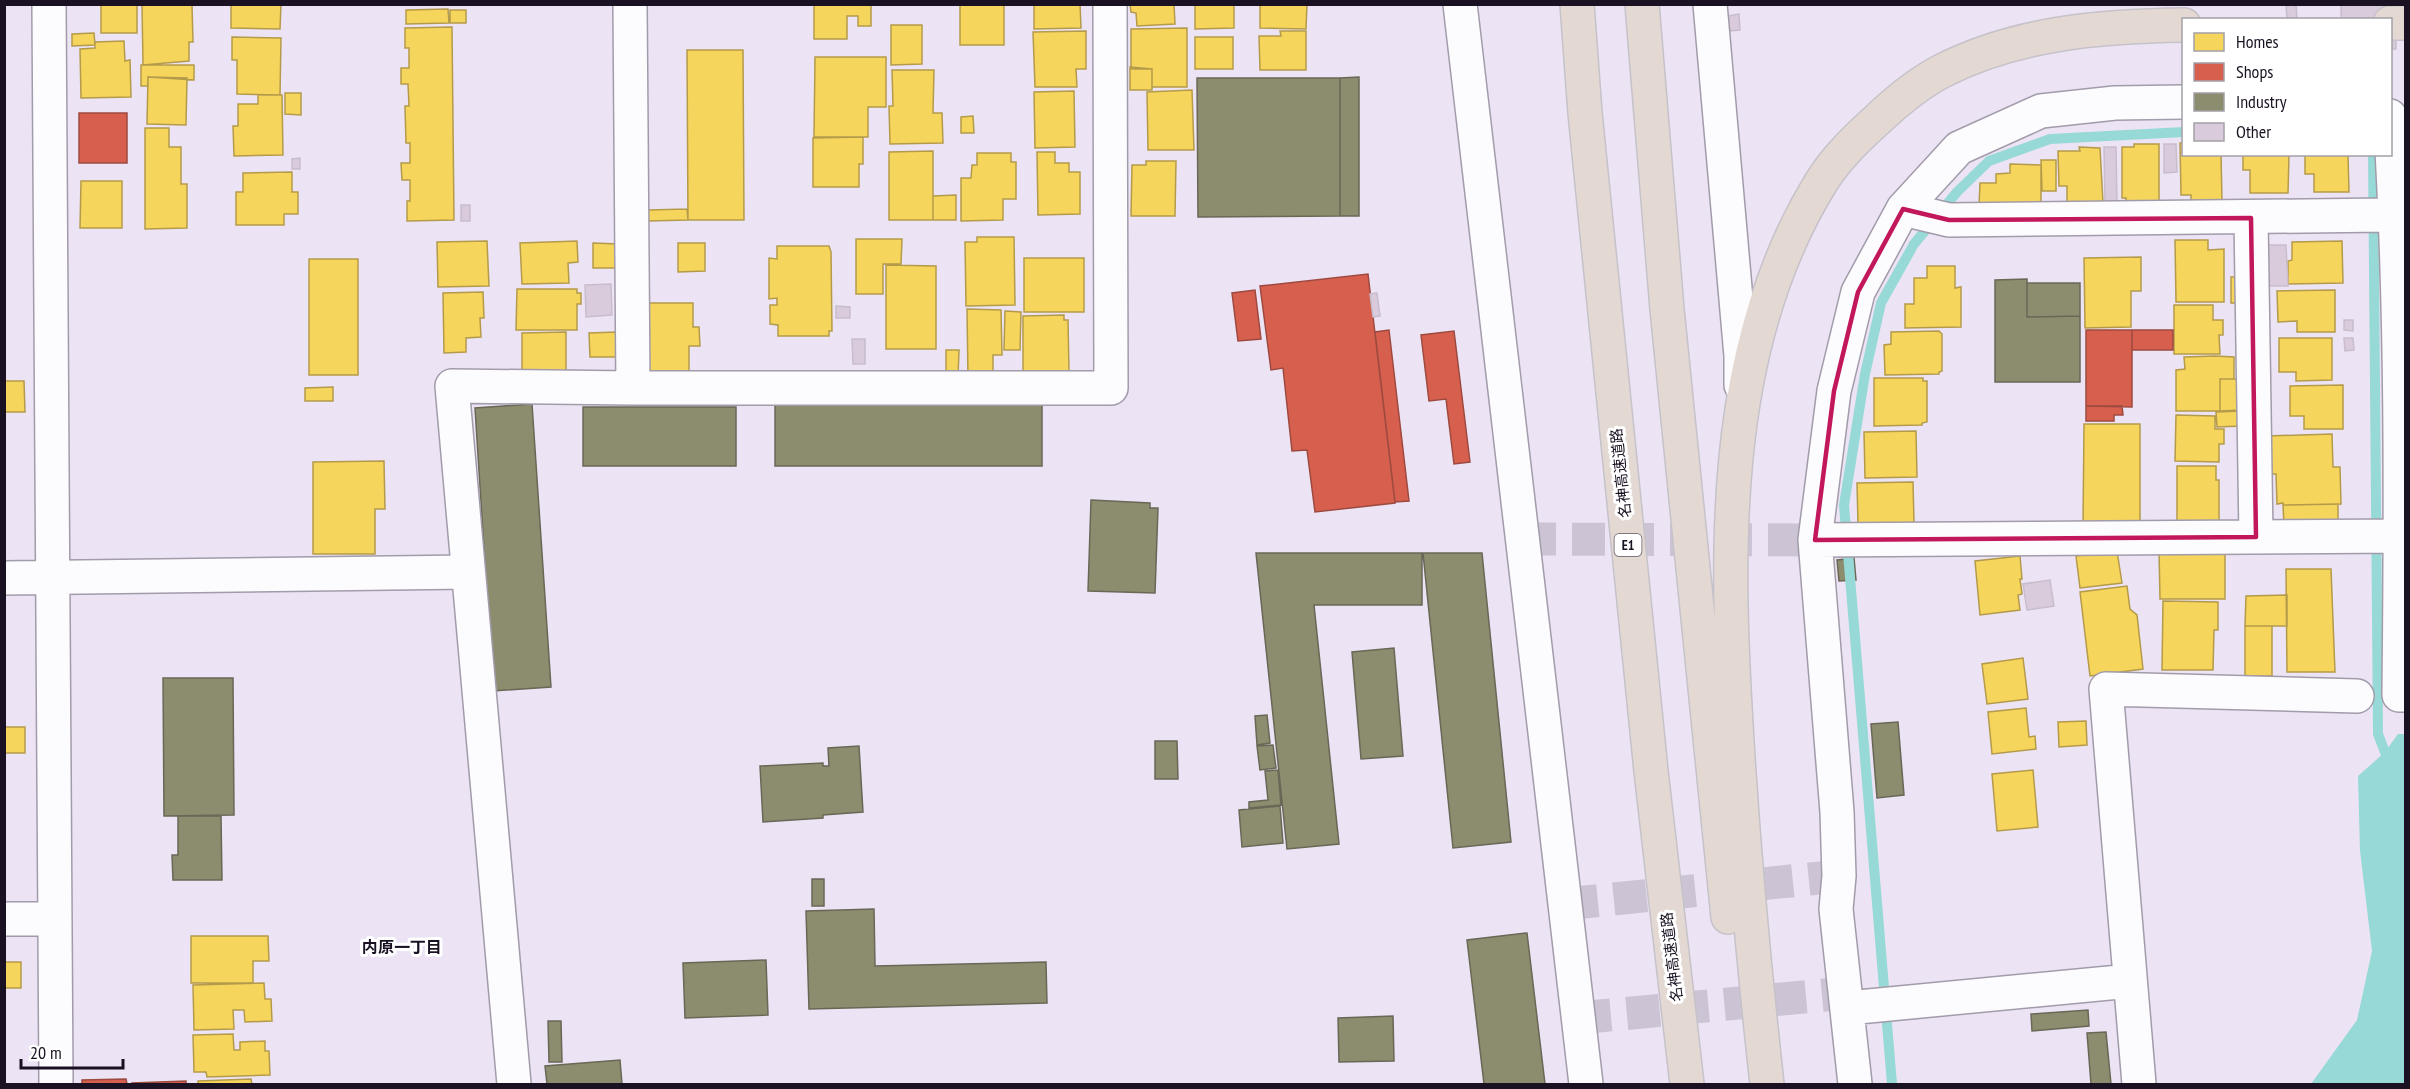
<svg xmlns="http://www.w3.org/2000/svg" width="2410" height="1089" font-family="'PT Sans Narrow','Noto Sans JP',sans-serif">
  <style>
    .water { fill: #97d9d7 }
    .homes { fill: #f6d55c; stroke: #b49a4b; stroke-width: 1.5 }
    .shops { fill: #d6604d; stroke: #9e4940; stroke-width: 1.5 }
    .industry { fill: #8c8c6e; stroke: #6a6757; stroke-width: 1.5 }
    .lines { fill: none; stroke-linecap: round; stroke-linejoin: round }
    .stream { stroke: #97d9d7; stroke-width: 10 }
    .building { fill: #d9cbdc; stroke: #c8bdcb; stroke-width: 1.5 }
    .minor-tunnel { stroke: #ccc4d4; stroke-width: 33; stroke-dasharray: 33 16; stroke-linecap: butt }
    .minor-casing { stroke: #a29baa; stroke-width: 36 }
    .highway-casing { stroke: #c6c2ca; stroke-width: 36 }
    .minor { stroke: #fcfbfd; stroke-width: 33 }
    .highway { stroke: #e3d9d2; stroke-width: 33 }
    .marked { fill: none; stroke: #c2185b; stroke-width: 4.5; stroke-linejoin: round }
    .labels { text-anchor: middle; stroke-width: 6; stroke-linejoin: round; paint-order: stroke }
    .shield { fill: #fff; stroke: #5f5964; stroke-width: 1.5 }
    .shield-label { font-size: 14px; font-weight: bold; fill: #1a1222 }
    .street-label { font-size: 15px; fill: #1a1222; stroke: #fff }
    .neighbourhood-label { font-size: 16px; font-weight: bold; fill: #1a1222; stroke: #fff }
  </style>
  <rect width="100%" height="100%" fill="#ece4f4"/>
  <path class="water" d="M2398,734H2406L2405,1084H2311L2357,1020L2372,951L2360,851L2358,776L2385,752Z"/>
  <path class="homes" d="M101,4H137V33H101Z
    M142,4H195L192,5L193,42H189V61L143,65Z
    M231,4H281L280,29L231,28Z
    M814,4H871V26H858V16H847V39H814Z
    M960,4H1004V45H960Z
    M1034,4H1080L1081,28L1034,29Z
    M1130,4H1174L1175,24L1137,26L1136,13L1131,12Z
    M1195,4H1234V28L1195,29Z
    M1260,4H1307L1306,29L1260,28Z
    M448,9L449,23L406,24V10Z
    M450,10H466V23H450Z
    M891,25H922V64L891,65Z
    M452,27L454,220L407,221V201H410V180H402L401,163H410V143H406L405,106H409L408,84H401V68H409V48H405V28Z
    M1187,28V87H1152V69H1131V29Z
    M1086,31V69H1076L1077,87H1035L1033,32Z
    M1280,31H1306V70H1260L1259,36H1281Z
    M94,33L95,45L72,46V34Z
    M232,37L281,38L280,95L237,94V60H232Z
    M1195,37H1233V69H1195Z
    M124,41L125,61L130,60L131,97L81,98L80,49L95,48V42Z
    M687,50H743L744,220H688Z
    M815,57H886V107H868V137H814Z
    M141,65H194V80L148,77V86H141Z
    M1130,67L1152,69V90H1130Z
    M892,70H934L933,113H942L943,143L890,144L889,106H893Z
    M148,77L187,78L186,125L147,124Z
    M1192,90L1194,150H1148L1147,92Z
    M1074,91L1075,147L1035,148L1034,92Z
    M285,93H301V115L285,114Z
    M258,95H282L283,155L234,156L233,126H238V104H258Z
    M973,116L974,133H961V117Z
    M145,128H169V147H181V184H187V228L145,229Z
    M863,137V164H859V187H813V138Z
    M2180,143H2184V154H2221L2222,201L2191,202V195H2181Z
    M2134,144H2159V205H2126V198H2122V147H2134Z
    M2079,147L2100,148L2103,203L2067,204V186H2059L2058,151H2080Z
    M933,151V220H889V152Z
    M1037,152H1055V163H1069V172H1080V214L1038,215Z
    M977,153H1011V162H1016V199H1003V220L961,221V178H971L972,165H977Z
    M2243,154L2289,155L2288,193H2250V170H2243Z
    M2305,154H2348L2349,192H2314V174H2305Z
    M2041,160H2056V191H2042Z
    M1146,161H1176L1175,216H1131L1132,165H1146Z
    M2010,164L2041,165V206H1979L1980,183H1996V174L2010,173Z
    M292,172V192H298V214H284V225H236V192H243V173Z
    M81,181H122V228H80Z
    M956,195V220H933V196Z
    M687,209L688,220L648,221V210Z
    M977,237H1014L1015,305L966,306L965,242H977Z
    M856,239H902L901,264H883V294H856Z
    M2175,240H2208V250L2224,249V302H2176Z
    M487,241L489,286L438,287L437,242Z
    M577,241L578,262L568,263L569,283L522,284L520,243Z
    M2342,241L2343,283L2288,284V261L2292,260V242Z
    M593,243L618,244V268H593Z
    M678,243H705V271L678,272Z
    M777,246H829L831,252L832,331H829V336H778V325L770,324V305H777V298L769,299V258L777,259Z
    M2141,257V291H2131V327L2085,328L2084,258Z
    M1024,258H1084V312H1024Z
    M309,259H358V375H309Z
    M886,265L936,266V349H886Z
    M1927,266H1955V288L1961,287V327L1905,328V304H1914V278H1927Z
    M2231,277H2244L2243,303H2231Z
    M517,289H577V293H581V304H577V330H516Z
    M2335,290V332H2297V321L2278,322L2277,291Z
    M483,292L484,318H480L481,337L466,338V352L444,353L443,293Z
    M646,303H693V327H699L700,346H689V374L645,373Z
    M2174,305H2213V320H2223V335H2219L2220,354H2174Z
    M967,309L1001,310L1002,355H993V378H968Z
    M1005,311L1021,312L1020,350H1004Z
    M1064,315V320H1068L1069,372L1023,373V316Z
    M1939,331L1942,334V371L1939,372V374L1885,375L1884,345L1891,344V332Z
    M566,332V374L522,375V333Z
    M617,332L618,357H590L589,333Z
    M2279,338H2332V380L2296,381V372H2279Z
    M946,350H959L958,377L946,376Z
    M2215,356L2234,357V379H2220V411H2176V370L2185,369L2184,357Z
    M1874,378H1923V381H1927V422L1922,423V425L1874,426Z
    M2220,379H2242V410L2220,411Z
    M4,381H24L25,412H4Z
    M2343,385V429H2304V416H2290V386Z
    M333,387V401H305V388Z
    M2242,411V426L2217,427L2216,412Z
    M2176,415L2215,416V429H2224V444H2219V462L2175,461Z
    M2084,424H2140V526H2083Z
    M1916,431L1917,477L1865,478L1864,432Z
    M2332,434L2333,467H2340L2341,504L2283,505V503L2277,504L2276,474H2268L2267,436Z
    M384,461L385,509H375V554H313V462Z
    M2177,466H2216V480H2219V524H2177Z
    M1913,482L1914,523L1858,524L1857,483Z
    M2338,504V523L2284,525L2283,505Z
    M2225,549V599H2160L2159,550Z
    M2117,551L2122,583L2080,588L2076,556Z
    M2020,556L2022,579H2020L2022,594L2018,595L2020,610L1980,615L1975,561Z
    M2286,569H2331L2335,672H2287Z
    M2127,586L2130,609L2137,615L2143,669L2090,676L2080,592Z
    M2287,595V626H2245L2246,596Z
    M2163,601L2218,602V630H2214L2213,670H2162Z
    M2245,626H2272V676H2245Z
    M2023,658L2028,699L1987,704L1982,664Z
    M2026,708L2029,737L2035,736L2036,749L1992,754L1988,712Z
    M2086,721L2087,745L2059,747L2058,722Z
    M4,727H25V753H4Z
    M2033,770L2038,827L1997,831L1992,774Z
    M191,936H268L269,961H253V983H191Z
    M4,962H21V988H4Z
    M264,983L265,999H271L272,1021L245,1022L244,1010H233L234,1029L194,1030L193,985Z
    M233,1034L234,1050H240V1042L265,1041V1051H269L270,1075L207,1077L206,1072H194L193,1035Z
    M251,1079L252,1084H198V1081Z"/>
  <path class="shops" d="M79,113H127V163H79Z
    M1368,274L1395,503L1315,512L1307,450L1292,451L1283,368L1271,370L1260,286Z
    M1255,290L1261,339L1238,341L1232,293Z
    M1389,330L1409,501L1395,502L1375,332Z
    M2086,330H2132V407L2086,406Z
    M2132,330H2173V350H2132Z
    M1454,331L1470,462L1454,464L1446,399L1429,401L1421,335Z
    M2086,406H2122L2123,415H2114V421H2086Z
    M126,1079L127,1084H82V1080Z
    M186,1081V1084H132V1083Z"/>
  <path class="industry" d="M1359,77V216H1340V78Z
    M1197,78H1340V216L1198,217Z
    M2027,279V317L2080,316V382H1995V280Z
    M2027,283H2080V316L2027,317Z
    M775,403L1042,404V466H775Z
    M532,404L551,687L493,691L475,408Z
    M583,407H736V466H583Z
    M1091,500L1150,503V508H1158L1155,593L1088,591Z
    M1256,553H1422V605H1314L1339,844L1287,849Z
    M1423,553H1482L1511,842L1453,848Z
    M1854,558L1856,580L1839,581L1837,560Z
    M1394,648L1403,756L1361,759L1352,652Z
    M163,678H233L234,815L164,816Z
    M1267,715L1270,743L1257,745L1255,716Z
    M1898,722L1904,795L1877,798L1871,724Z
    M1155,741H1177L1178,779H1155Z
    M1273,745L1276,768L1260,770L1257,746Z
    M859,746L863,812L823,815V818L763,822L760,766L823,763V766H829L828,748Z
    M1278,770L1281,805L1249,808V802L1268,800L1265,771Z
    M1280,806L1283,843L1242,847L1239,810Z
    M178,816H221L222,880H173L172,855H178Z
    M812,879H824V906H812Z
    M874,909L875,966L1046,962L1047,1003L809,1009L806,911Z
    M1527,933L1545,1084H1484L1467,940Z
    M766,960L768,1015L685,1018L683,963Z
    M2088,1010L2089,1026L2032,1031L2031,1014Z
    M1393,1016L1394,1061L1339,1062L1338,1018Z
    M548,1021H561L562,1062H549Z
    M2106,1032L2111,1084H2091L2087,1033Z
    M620,1060L622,1084H547L545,1066Z"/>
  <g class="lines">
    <path class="stream" d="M2373,154L2378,734L2390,765
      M1892,1084L1844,505L1865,374L1881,303L1914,244L1957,192L1989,161L2050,139L2184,132"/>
  </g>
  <path class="building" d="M2286,4H2296L2297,20H2287Z
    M2341,4H2396V49H2390V20H2341Z
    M1739,14L1740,30L1730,31L1728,16Z
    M2164,144H2176L2177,172L2164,173Z
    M2104,147H2116L2117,203H2105Z
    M300,158V169H292V159Z
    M461,205H470V221H461Z
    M2265,245H2286L2288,286H2266Z
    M611,284L612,315L586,317L585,285Z
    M1377,293L1380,316L1373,317L1370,294Z
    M836,306L850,307V318H836Z
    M2344,320H2353V331L2344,330Z
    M2344,338H2353L2354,350L2345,351Z
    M852,339H865V364H853Z
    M2050,580L2054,606L2027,610L2023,584Z"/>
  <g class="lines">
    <path class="minor-tunnel" d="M1523,539L1815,540
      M1565,904L1839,876
      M1578,1018L1846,993"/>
    <defs>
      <path id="minor" d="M49,4L56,1084
        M630,4L633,388H1111L1110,4
        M1460,4L1586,1084
        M1710,4L1741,356V385
        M2390,116C2402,308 2401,502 2399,695H2406
        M1903,209L1949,220L2385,215L2396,219H2406
        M2251,218L2256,537
        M1815,540L2406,536
        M4,578L468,572
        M4,919H55
        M1848,1008L2130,981
        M514,1084L452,386L633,388
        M1855,1084L1836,909L1839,876L1837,812L1815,540L1834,391L1858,292L1903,209L1959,148L2041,111L2115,103L2184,102
        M2139,1084L2106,689L2357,696"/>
      <path id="highway" d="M1577,4L1585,113L1651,771L1687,1084
        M1642,4L1667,309L1728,917
        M2390,23H2406
        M1767,1084C1755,976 1745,867 1738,758C1726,566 1716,354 1820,184C1835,159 1857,138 1878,119C1897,101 1919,83 1942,71C2016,33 2102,26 2184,25"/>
    </defs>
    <use href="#minor" class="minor-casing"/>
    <use href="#highway" class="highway-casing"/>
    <use href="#minor" class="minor"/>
    <use href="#highway" class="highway"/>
  </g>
  <path class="marked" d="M1903,209L1949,220L2251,218L2256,537L1815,540L1834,391L1858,292Z"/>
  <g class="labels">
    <rect class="shield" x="1614.5" y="534" width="27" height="22" rx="4.5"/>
    <g class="shield-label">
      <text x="1628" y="550">E1</text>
    </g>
    <g class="street-label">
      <text transform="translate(1621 473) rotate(-96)" y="5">名神高速道路</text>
      <text transform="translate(1672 957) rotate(-97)" y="5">名神高速道路</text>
    </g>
    <g class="neighbourhood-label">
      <text x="402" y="953">内原一丁目</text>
    </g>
  </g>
  <rect width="2410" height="1089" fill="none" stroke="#1a1222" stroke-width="12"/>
  <rect x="2182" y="18" width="210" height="138" fill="#ffffff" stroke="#a3a0a7" stroke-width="1.5"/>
  <rect x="2194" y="33" width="30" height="18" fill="#f6d55c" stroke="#a3a0a7" stroke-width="1.5"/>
  <text x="2236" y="48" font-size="18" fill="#1a1222">Homes</text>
  <rect x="2194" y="63" width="30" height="18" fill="#d6604d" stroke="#a3a0a7" stroke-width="1.5"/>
  <text x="2236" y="78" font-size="18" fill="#1a1222">Shops</text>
  <rect x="2194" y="93" width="30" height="18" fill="#8c8c6e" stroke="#a3a0a7" stroke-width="1.5"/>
  <text x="2236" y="108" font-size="18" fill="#1a1222">Industry</text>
  <rect x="2194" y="123" width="30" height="18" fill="#d9cbdc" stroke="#a3a0a7" stroke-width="1.5"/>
  <text x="2236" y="138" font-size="18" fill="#1a1222">Other</text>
  <path d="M21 1059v9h102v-9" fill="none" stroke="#1a1222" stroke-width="3"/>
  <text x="30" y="1059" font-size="18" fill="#1a1222" stroke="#ffffff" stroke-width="4.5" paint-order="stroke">20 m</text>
</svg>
